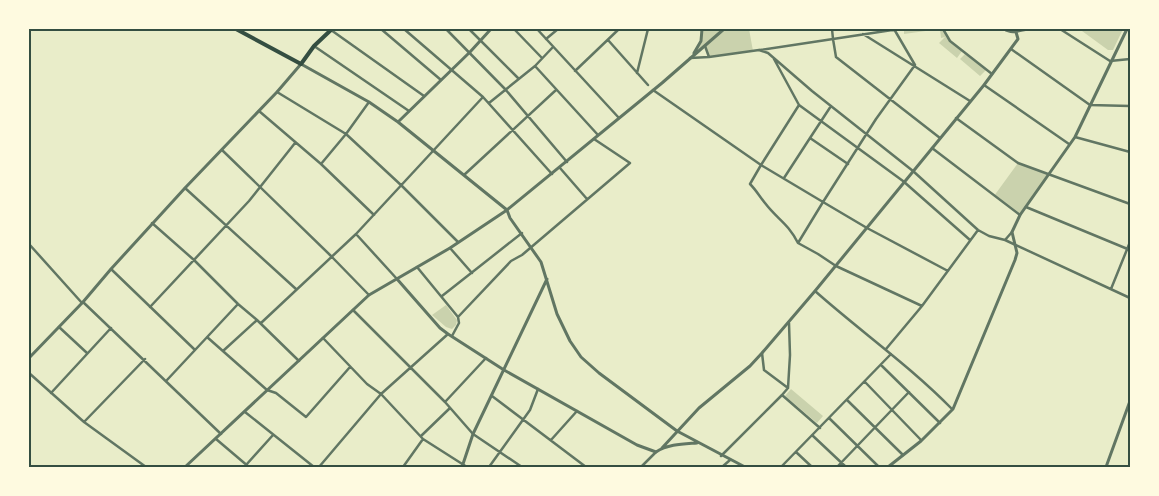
<svg xmlns="http://www.w3.org/2000/svg" width="1159" height="496" font-family="Quicksand,sans-serif">
  <style>
    .green { fill: #cad2ad }
    .lines { fill: none; stroke-linecap: round; stroke-linejoin: round }
    .minor { stroke: #617663; stroke-width: 2.5 }
    .tertiary { stroke: #617663; stroke-width: 3 }
    .secondary { stroke: #344e41; stroke-width: 4 }
    .neatline { fill: none; stroke: #344e41; stroke-width: 2 }
  </style>
  <rect width="100%" height="100%" fill="#e9edc9"/>
  <path class="green" d="M702,29H749L753,51L709,57L705,46L690,58L701,41Z
    M904,29H942L946,37L962,51L957,58L939,43L945,37L941,38L940,29L904,34Z
    M1082,29H1123L1113,50H1108L1082,31Z
    M965,54L986,70L980,76L960,59Z
    M1018,163L1050,174L1020,215L994,196Z
    M446,305L457,320L456,325L452,329L446,327L432,315Z
    M791,389L823,416L817,423L785,396Z"/>
  <g class="lines">
    <path class="minor" d="M381,29L441,80
      M404,29L483,97L552,174
      M446,29L505,89L567,162
      M469,29L518,78
      M514,29L542,58
      M537,29L619,118
      M832,29L833,39L899,29
      M894,29L915,65L876,119L823,202L867,228L948,271
      M943,29L950,41L992,74
      M1004,29C1012,35 1021,30 1030,29
      M1060,29L1110,61L1130,59
      M331,30L424,96
      M863,34L970,101
      M546,39L558,29
      M608,40L648,85
      M314,46L409,111
      M705,46L709,57L759,50L768,53L812,91L913,171L978,230L989,236L1005,240L1130,298
      M1011,49L1090,105L1130,106
      M760,50L833,39L836,57L940,138
      M690,58L709,57
      M774,59L799,105L903,181L970,240
      M535,66L598,135
      M575,71L619,29
      M637,73L648,29
      M984,85L1069,144
      M653,90L761,165L750,184C756,190 760,197 765,203C777,219 788,223 798,243
      M277,92L346,134L402,186L458,242
      M489,103L535,66L553,47
      M799,105L761,165L823,202L798,243L818,254L836,266L922,306
      M831,106L810,138L848,164
      M259,111L321,164L374,215
      M956,118L1018,163L1130,204
      M1075,137L1130,152
      M932,148L1020,215
      M222,150L331,256L369,295
      M321,164L346,134L369,102
      M560,168L587,199
      M464,175L556,90
      M784,178L810,138
      M185,188L296,289
      M1026,207L1130,250
      M152,223L194,260L238,304L257,320L299,361
      M356,234L397,279
      M1005,240L1012,232
      M29,244L82,303
      M450,248L472,273
      M417,267L458,317L459,323L452,336
      M111,269L194,349
      M1111,289L1130,242
      M815,291C860,331 910,366 952,409
      M442,296L522,233
      M83,302L221,434
      M150,307L249,201L295,143
      M353,310L445,402L473,434L522,467
      M458,317L511,261L522,255L630,163L594,139
      M261,323L356,234L483,97
      M59,327L87,353
      M207,337L267,390L276,393L306,417L350,367
      M323,338L367,384L381,394L423,439L467,467
      M886,349L922,306L978,230
      M223,351L257,320
      M762,353L764,370L788,388L782,395
      M881,365L940,423
      M29,373L84,422L146,467
      M167,380L238,304
      M865,382L921,440
      M788,388L790,355L789,323
      M51,393L111,328
      M492,396L586,467
      M847,400L903,455
      M445,402L486,358
      M245,412L314,467
      M829,418L879,467
      M84,422L145,359
      M812,435L846,467
      M421,436L450,408
      M216,439L249,467
      M551,440L577,411
      M796,452L812,467
      M721,456L782,395L820,428
      M246,465L273,435
      M319,467L381,394L448,334
      M403,467L423,439
      M489,467L530,410L538,389
      M641,467L656,452
      M722,467L730,460
      M781,467L891,354
      M837,467L909,392"/>
    <path class="tertiary" d="M694,53L701,41L702,29
      M398,122L470,52L491,29
      M397,279L440,328L448,334L504,370L637,445L656,452C668,444 684,444 697,443
      M29,358L83,302L111,269L185,188L277,92L301,64L369,102L398,122L507,210L510,218L541,262L557,314L570,341L581,357L599,373L677,431L745,467
      M662,448L699,408L750,366L762,353L815,291L984,85L1018,39L1016,32
      M185,467L369,295L450,248L507,210L662,83L724,29
      M462,467L473,434L547,279
      M888,467L921,441L953,409L1015,260L1017,253L1012,232L1020,215L1075,137L1127,29
      M1106,467L1130,401"/>
    <path class="secondary" d="M236,29L301,64L314,46L332,29"/>
  </g>
  <rect width="1159" height="496" fill="none" stroke="#fefae0" stroke-width="60"/>
  <rect x="30" y="30" width="1099" height="436" class="neatline"/>
</svg>
